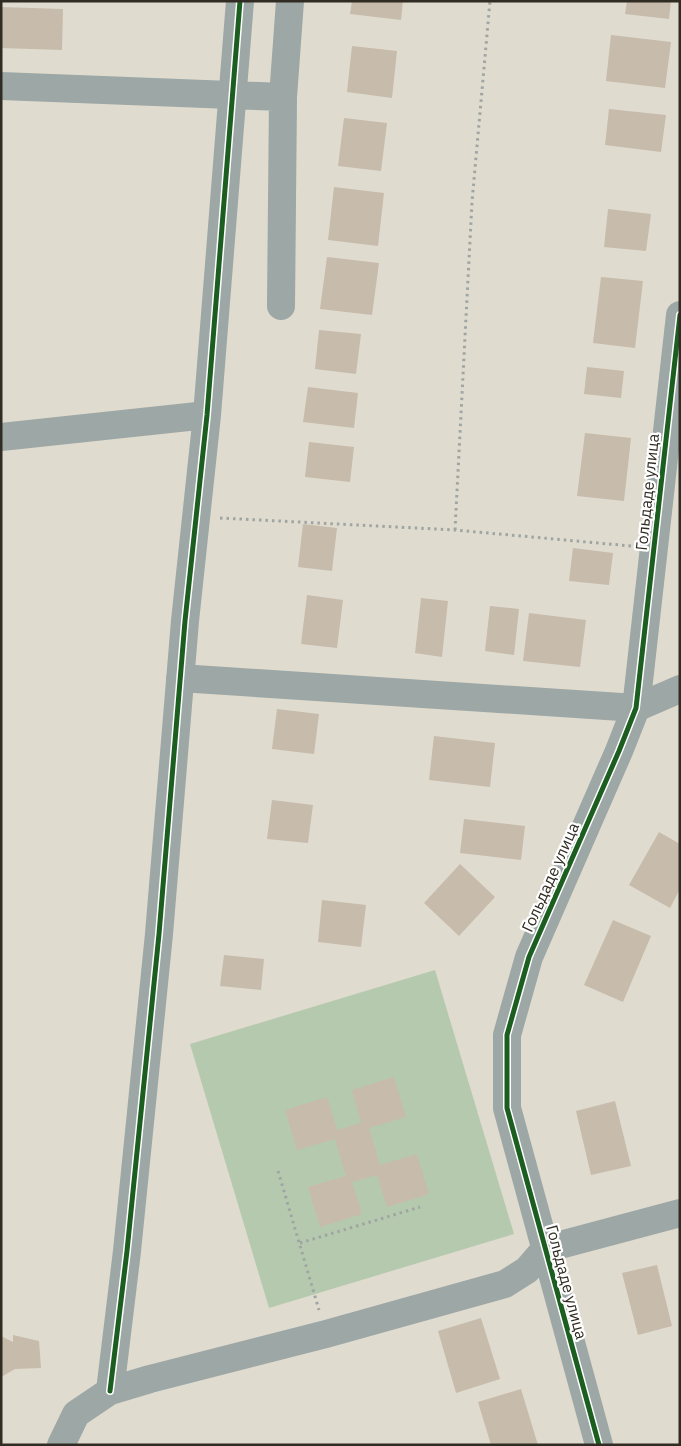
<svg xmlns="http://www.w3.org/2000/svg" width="681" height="1446" font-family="'IBM Plex Sans',sans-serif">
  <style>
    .green { fill: #b5c9ae }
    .building { fill: #c7bbab }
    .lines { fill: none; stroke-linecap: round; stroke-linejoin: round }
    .path { stroke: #9fa5a3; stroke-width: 3; stroke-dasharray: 2.5 4; stroke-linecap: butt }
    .minor { stroke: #9ca7a6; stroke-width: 28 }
    .cycleway-casing { stroke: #fff; stroke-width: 8 }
    .cycleway { stroke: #1b5e20; stroke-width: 5 }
    .labels { text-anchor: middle; stroke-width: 4.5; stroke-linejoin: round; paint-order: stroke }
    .street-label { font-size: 16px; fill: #302c23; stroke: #fff }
  </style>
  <rect width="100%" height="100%" fill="#e0dbcf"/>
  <path class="green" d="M435,970L514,1234L269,1308L190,1044Z"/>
  <path class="building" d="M352,1H403L401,20L350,14Z
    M627,1H671L669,19L625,14Z
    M1,7L63,9L62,50L1,48Z
    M611,35L671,42L665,88L606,81Z
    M352,46L397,51L392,98L347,92Z
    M609,109L666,115L661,152L605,145Z
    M344,118L387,123L381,171L338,166Z
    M334,187L384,193L378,246L328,240Z
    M608,209L651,214L646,251L604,247Z
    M327,257L379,263L372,315L320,309Z
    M601,277L643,281L635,348L593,343Z
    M319,330L361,334L356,374L315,369Z
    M587,367L624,371L621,398L584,394Z
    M308,387L358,393L354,428L303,422Z
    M585,433L631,438L624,501L577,496Z
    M309,442L354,447L350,482L305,477Z
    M303,524L337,528L332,571L298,567Z
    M573,548L613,553L609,585L569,581Z
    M307,595L343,600L337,648L301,644Z
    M421,598L448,601L442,657L415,653Z
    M490,606L519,609L514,655L485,651Z
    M529,613L586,620L580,667L523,661Z
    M277,709L319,714L314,754L272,749Z
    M434,736L495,743L490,787L429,780Z
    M272,800L313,805L308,843L267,839Z
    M464,819L525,826L521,860L460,853Z
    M659,832L680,844V889L670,908L629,885Z
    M460,864L495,897L459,936L424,903Z
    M322,900L366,905L361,947L318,942Z
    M613,920L651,936L623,1002L584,985Z
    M224,955L264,959L261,990L220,986Z
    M394,1077L406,1117L369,1128L380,1165L417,1154L429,1194L387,1207L377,1175L352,1182L362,1214L320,1227L308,1187L346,1176L335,1139L297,1150L285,1110L327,1097L337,1130L361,1123L352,1090Z
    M615,1101L631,1166L591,1175L576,1111Z
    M657,1265L672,1326L638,1335L622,1273Z
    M481,1318L500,1379L456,1393L438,1331Z
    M13,1335L39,1341L41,1368L15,1369L1,1377V1336L13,1342Z
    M521,1389L538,1445H491L478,1402Z"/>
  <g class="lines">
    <path class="path" d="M220,518L455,530L631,546
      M455,530L472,202L490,1
      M278,1171L319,1310
      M300,1243L420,1207"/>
    <path class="minor" d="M1,86L283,97
      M281,306L283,97L290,1
      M1,437L207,415
      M180,678L636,708L680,689
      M110,1391L127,1251L159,934L185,621L207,415L240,1
      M61,1445L76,1414L110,1391L150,1379L326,1334L505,1284L527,1270L545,1249L680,1213
      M599,1445L507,1108V1035L529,957L619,751L636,708L680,315"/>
    <defs>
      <path id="cycleway" d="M110,1391L127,1251L159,934L185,621L207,415L240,1
        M599,1445L507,1108V1035L529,957L619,751L636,708L680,315"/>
    </defs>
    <use href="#cycleway" class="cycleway-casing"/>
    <use href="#cycleway" class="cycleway"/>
  </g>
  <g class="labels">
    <g class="street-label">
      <text transform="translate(647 492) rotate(-84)" y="6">Гольдаде улица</text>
      <text transform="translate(550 877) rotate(-66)" y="6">Гольдаде улица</text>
      <text transform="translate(567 1282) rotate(75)" y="6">Гольдаде улица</text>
    </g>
  </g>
  <rect width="681" height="1446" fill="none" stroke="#302c23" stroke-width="5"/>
</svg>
